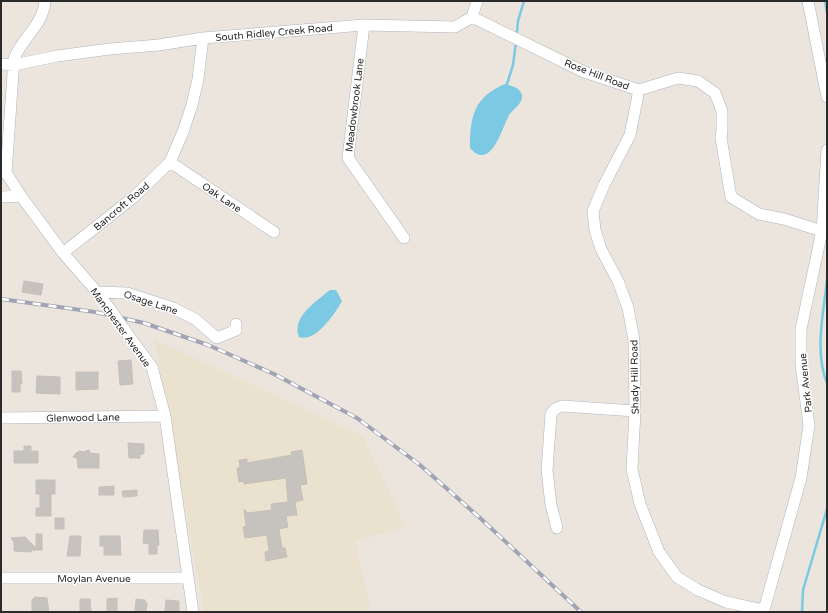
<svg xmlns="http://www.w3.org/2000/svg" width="828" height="613" font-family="'Varela Round',sans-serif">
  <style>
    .education { fill: #eae1cf }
    .water { fill: #7bc9e2 }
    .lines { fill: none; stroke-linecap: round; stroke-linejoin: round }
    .stream { stroke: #7bc9e2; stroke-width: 2.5 }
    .building { fill: #c6c2bd; stroke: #c6c0b7 }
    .minor-casing { stroke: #b1b4bc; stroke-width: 12 }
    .minor { stroke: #fff; stroke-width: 11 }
    .rail-casing { stroke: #a1a4b2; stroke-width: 4 }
    .rail { stroke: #fff; stroke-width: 2.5; stroke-dasharray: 8; stroke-linecap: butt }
    .minor-bridge-casing { stroke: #b1b4bc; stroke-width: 12; stroke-linecap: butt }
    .minor-bridge { stroke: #fff; stroke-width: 11 }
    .labels { text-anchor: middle; stroke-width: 3; stroke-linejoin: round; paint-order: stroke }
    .street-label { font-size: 10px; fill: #2a2a2a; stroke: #fff }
  </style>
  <rect width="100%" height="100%" fill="#ebe5de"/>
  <path class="education" d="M154,339L363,436L405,526L356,542L369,602V612H204Z"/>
  <path class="water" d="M505,84C511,86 520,87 522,95C523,104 513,109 509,115C502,128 491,172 470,148C470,116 474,97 505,84Z
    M330,290H336L342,301C335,314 315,343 299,337C291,317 317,301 330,290Z"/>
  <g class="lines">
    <path class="stream" d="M825,1L827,13
      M517,32L518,21L524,1
      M507,84L513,65L516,42
      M827,279C824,311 814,352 827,383
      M802,612L803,590L827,509"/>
  </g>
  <path class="building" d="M24,281L43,284L41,295L22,292Z
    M131,360L133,384L120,385L118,361Z
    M12,371H21L22,384H20V392H12Z
    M76,372H98V389L76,390Z
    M37,376L60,377V394L36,393Z
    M128,443L144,444V454H140V458H129Z
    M24,446H31V451H38V463H14V451H24Z
    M89,450L90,453L99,454V468H78L77,458L73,457L76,453L79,451L83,452Z
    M302,450L307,484L300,485L303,500L295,502L297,515L286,516L288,527L279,529L282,548H285L287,557L266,561L265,552L269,551L267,535L245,538L243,527H246L244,509L248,513L272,510L271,504L288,502L286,478L244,484V481L239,482L237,468H240L239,460L247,459V463L292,455L291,452Z
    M36,480H55V494H51V516H36V508H40V494H36Z
    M114,486V495H99V487Z
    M137,490V496L123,497L122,491Z
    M55,518H64V529H55Z
    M144,530H158L159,545H157V554H149V544L143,543Z
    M36,534H42V550H31V552L14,551V542L11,538L25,537L36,548Z
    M70,536H81L80,556H67Z
    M100,536H120L121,555H104V546H100Z
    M35,597L47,598L49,612H32V600Z
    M117,598V612H107V599Z
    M80,599H90L91,612H80Z
    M136,599L145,600V602L147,603L146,612H135Z
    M166,600L179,601V612H165Z"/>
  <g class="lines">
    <defs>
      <path id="minor" d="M808,1L827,97
        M472,17L584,72L639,90L678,78L698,81L715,93L722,111V130L721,138L731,197L759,214L784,219L822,231
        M364,25L348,158L404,238
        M1,64L14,65L57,56L110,49L159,45L203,38L364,25L455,27L472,17L477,1
        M639,90L630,135L604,185L593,211L595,230L601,249L618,281L628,308L634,340L635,411L632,469L640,504L659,552L677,577L698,590L726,602L764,610
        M170,162L274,232
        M3,168L21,196L63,253L97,292L110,309
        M6,174L14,59C22,37 43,26 45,1
        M1,197L21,196
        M63,253L134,197L170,162L183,132L192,105L198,79L203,38
        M97,292L127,293L173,308L195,319L217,338L236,330V324
        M129,336L152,367L165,416L193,612
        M1,418L165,416
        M557,528L551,505L547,470L551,414L555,409L562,406L635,411
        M1,578H187
        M764,612V610L801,478L809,425L801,364V329L822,231L827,150"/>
    </defs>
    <use href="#minor" class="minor-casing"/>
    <use href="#minor" class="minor"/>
    <defs>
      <path id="rail" d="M1,299L95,312L144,323L208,345L274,374L357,418L420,465L479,517L581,612"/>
    </defs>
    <use href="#rail" class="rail-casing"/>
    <use href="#rail" class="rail"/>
    <defs>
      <path id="minor-bridge" d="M110,309L129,336"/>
    </defs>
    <use href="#minor-bridge" class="minor-bridge-casing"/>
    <use href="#minor-bridge" class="minor-bridge"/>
  </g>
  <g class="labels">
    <g class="street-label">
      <text transform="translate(274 32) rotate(-5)" y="4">South Ridley Creek Road</text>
      <text transform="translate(597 74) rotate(21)" y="4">Rose Hill Road</text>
      <text transform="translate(354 105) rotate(-83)" y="4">Meadowbrook Lane</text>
      <text transform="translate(222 197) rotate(34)" y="4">Oak Lane</text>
      <text transform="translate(121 206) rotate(-40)" y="4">Bancroft Road</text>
      <text transform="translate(151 302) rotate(18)" y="4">Osage Lane</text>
      <text transform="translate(121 327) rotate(54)" y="4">Manchester Avenue</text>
      <text transform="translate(634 377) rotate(-91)" y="4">Shady Hill Road</text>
      <text transform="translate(805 383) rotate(-96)" y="4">Park Avenue</text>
      <text transform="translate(83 417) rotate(-1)" y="4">Glenwood Lane</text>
      <text x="94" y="582">Moylan Avenue</text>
    </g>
  </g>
  <rect width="828" height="613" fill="none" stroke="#2a2a2a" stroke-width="4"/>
</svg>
